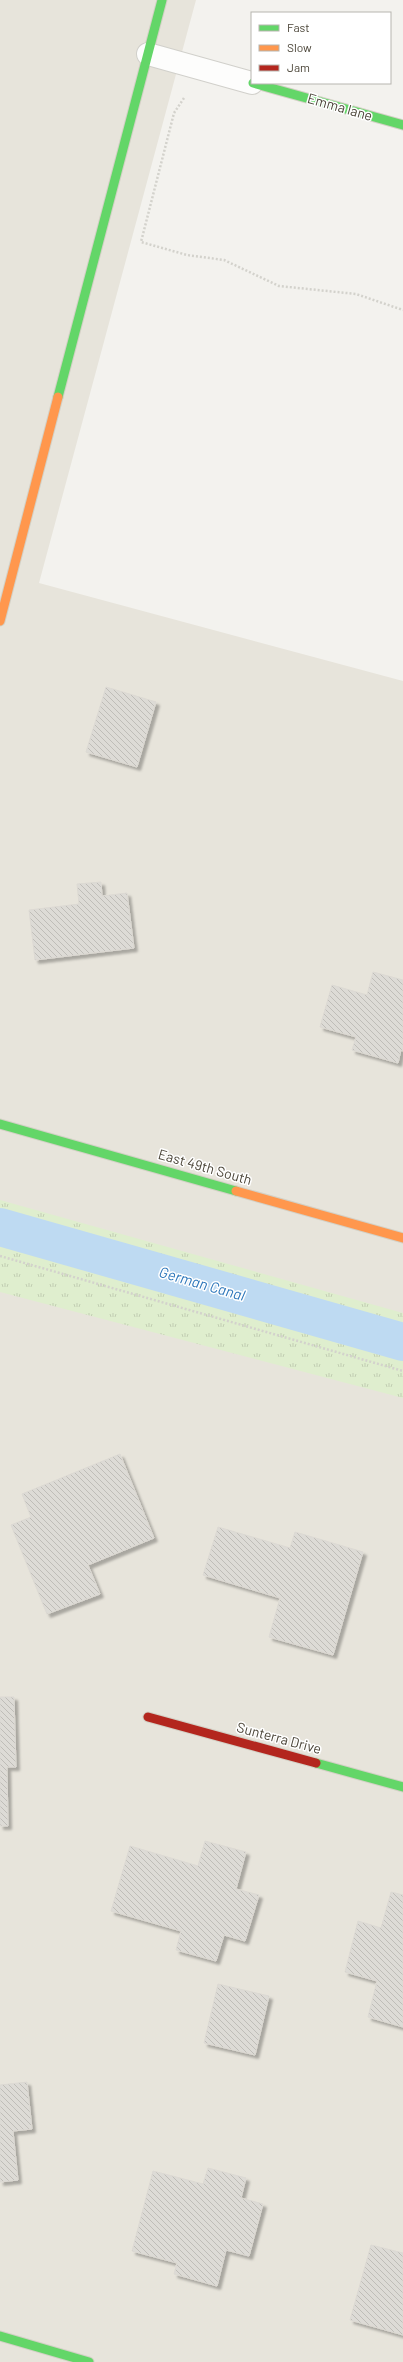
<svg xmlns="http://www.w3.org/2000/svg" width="403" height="2362" font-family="Barlow,sans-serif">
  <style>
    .residential { fill: #e7e4db }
    .park { fill: url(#park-tufts) }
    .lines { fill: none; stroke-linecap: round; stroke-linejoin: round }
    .canal { stroke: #bedaf2; stroke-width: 38 }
    .building { fill: url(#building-back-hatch); stroke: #dcd9d3; filter: url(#shadow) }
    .street-casing { stroke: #d1d0cb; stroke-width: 24 }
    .fast-casing { stroke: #d3d0c5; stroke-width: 11 }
    .slow-casing { stroke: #d3d0c5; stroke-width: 11 }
    .jam-casing { stroke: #d3d0c5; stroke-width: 11 }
    .path { stroke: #d3d2cc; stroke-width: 2.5; stroke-dasharray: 2 2; stroke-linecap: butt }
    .street { stroke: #fdfdfc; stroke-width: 22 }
    .fast { stroke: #63d668; stroke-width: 9 }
    .slow { stroke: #ff974d; stroke-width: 9 }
    .jam { stroke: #b3261e; stroke-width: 9 }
    .labels { text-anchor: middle; stroke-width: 3; stroke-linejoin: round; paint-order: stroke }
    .street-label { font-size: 14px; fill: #4b4538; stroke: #fff }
    .water-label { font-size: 15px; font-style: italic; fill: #2d77bb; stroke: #fff }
  </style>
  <defs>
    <pattern id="park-tufts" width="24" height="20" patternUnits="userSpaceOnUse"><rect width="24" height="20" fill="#dfeece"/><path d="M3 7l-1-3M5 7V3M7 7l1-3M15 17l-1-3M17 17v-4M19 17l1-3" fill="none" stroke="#c1cdb2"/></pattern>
    <pattern id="building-back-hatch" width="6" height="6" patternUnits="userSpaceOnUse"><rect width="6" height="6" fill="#dddbd6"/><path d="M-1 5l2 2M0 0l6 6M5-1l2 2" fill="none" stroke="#bfbdb8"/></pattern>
    <filter id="shadow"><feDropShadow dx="3.5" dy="3.5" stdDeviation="1" flood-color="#0004"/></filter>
  </defs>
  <rect width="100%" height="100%" fill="#f3f2ee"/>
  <path class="residential" d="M0,0H196L39,583L403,681V2362H0Z"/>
  <path class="park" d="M0,1200L403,1313V1398L0,1292Z"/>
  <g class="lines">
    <path class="canal" d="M0,1227L403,1342"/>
  </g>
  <path class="building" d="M106,687L156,702L137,767L86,752Z
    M101,882L102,896L127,893L134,948L35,960L29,910L79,904L77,884Z
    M373,972L403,980V1051L401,1050L398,1063L352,1050L356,1037L320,1027L332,985L367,995Z
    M120,1454L154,1538L88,1565L100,1594L47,1614L11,1525L31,1517L22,1494Z
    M218,1527L290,1548L295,1532L363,1552L333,1655L269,1637L280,1598L203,1575Z
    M0,1697H14L16,1767H7L8,1826H0Z
    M205,1841L246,1852L236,1889L259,1895L245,1941L224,1935L216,1961L176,1950L181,1931L111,1911L130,1846L198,1866Z
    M391,1892L403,1895V2027L368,2017L377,1981L345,1972L358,1921L381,1928Z
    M218,1984L269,1996L255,2055L204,2043Z
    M27,2082L32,2129L13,2131L18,2180L0,2182V2085Z
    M208,2168L246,2178L241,2198L263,2204L249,2256L226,2250L217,2286L174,2274L177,2263L132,2251L153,2171L203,2184Z
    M371,2245L403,2253V2335L350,2320Z"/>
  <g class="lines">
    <defs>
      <path id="street" d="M148,54L252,83"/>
      <path id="fast" d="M253,83L403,125
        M58,397L162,0
        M0,1124L236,1191
        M316,1763L403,1787
        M0,2336L89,2362"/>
      <path id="slow" d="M0,621L58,397
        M236,1191L403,1238"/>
      <path id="jam" d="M148,1717L316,1763"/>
    </defs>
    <use href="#street" class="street-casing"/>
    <use href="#fast" class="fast-casing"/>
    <use href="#slow" class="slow-casing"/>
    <use href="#jam" class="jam-casing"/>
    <path class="path" d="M184,98L174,113L141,242L187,255L224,260L279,286L356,294L403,310
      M0,1256L403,1371"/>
    <use href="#street" class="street"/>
    <use href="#fast" class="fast"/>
    <use href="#slow" class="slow"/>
    <use href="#jam" class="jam"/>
  </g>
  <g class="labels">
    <g class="street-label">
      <text transform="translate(340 107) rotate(16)" y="5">Emma lane</text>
      <text transform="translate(205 1167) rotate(16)" y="5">East 49th South</text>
      <text transform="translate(279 1738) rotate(15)" y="5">Sunterra Drive</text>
    </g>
    <g class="water-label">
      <text transform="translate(202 1284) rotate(16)" y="5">German Canal</text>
    </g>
  </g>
  <rect x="251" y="12" width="140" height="72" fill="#ffffff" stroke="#b7b5af"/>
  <rect x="259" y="25" width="20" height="6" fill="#63d668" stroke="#b7b5af"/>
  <text x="287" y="32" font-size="12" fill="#4b4538">Fast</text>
  <rect x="259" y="45" width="20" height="6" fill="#ff974d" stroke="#b7b5af"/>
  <text x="287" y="52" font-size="12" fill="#4b4538">Slow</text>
  <rect x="259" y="65" width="20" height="6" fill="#b3261e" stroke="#b7b5af"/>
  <text x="287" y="72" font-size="12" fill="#4b4538">Jam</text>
</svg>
